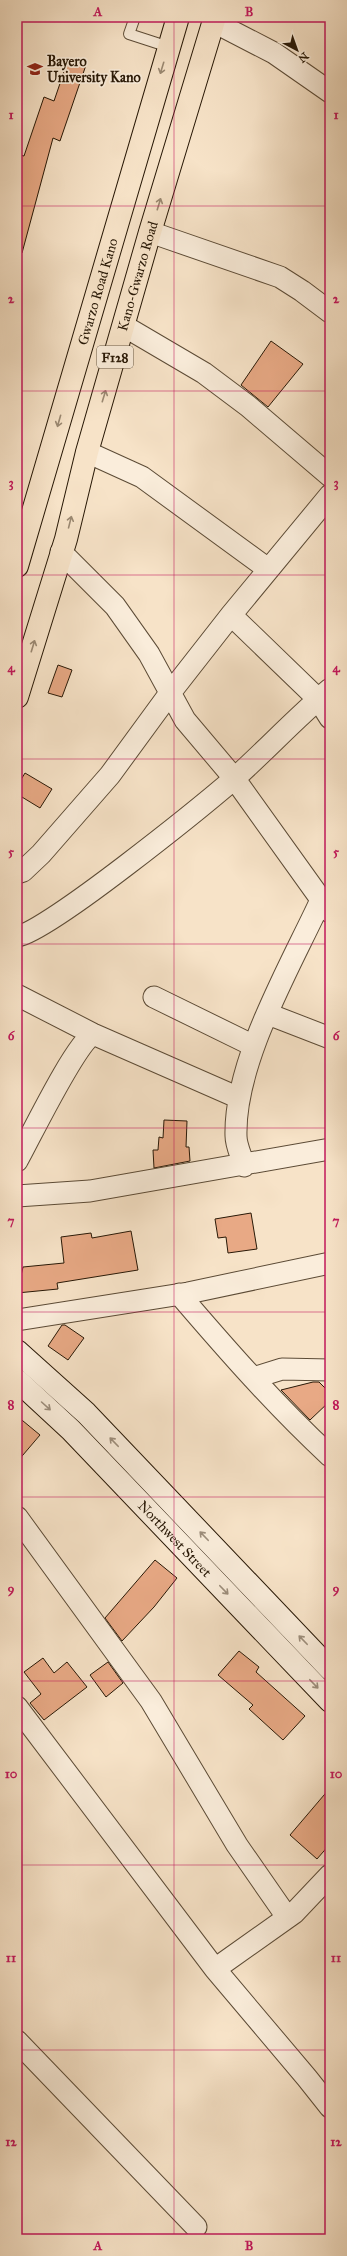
<svg xmlns="http://www.w3.org/2000/svg" width="347" height="2256" font-family="'IM FELL Great Primer',serif">
  <style>
    .building { fill: #e8a985; stroke: #281806 }
    .lines { fill: none; stroke-linecap: round; stroke-linejoin: round }
    .lane-casing { stroke: #5c4b36; stroke-width: 12 }
    .street-casing { stroke: #5c4b36; stroke-width: 23 }
    .secondary-casing { stroke: #281806; stroke-width: 24 }
    .primary-casing { stroke: #281806; stroke-width: 24 }
    .lane { stroke: #faeddb; stroke-width: 10 }
    .street { stroke: #faeddb; stroke-width: 21 }
    .secondary { stroke: #faeddb; stroke-width: 22 }
    .primary { stroke: #f7e3c8; stroke-width: 22 }
    .oneway { stroke: #9a8871 }
    .oneway2 { stroke: #9c8d7b }
    .grid { fill: none; stroke: #c2185b; stroke-width: 1; stroke-opacity: 0.55 }
    .labels { text-anchor: middle; stroke-width: 3.5; stroke-linejoin: round; paint-order: stroke }
    .shield { fill: #faeddb; stroke: #675846; stroke-width: 1 }
    .shield-label { font-size: 13px; font-weight: bold; fill: #281806 }
    .poi-label { font-size: 14px; font-weight: bold; fill: #281806; stroke: #faeddb; text-anchor: start }
    .street-label { font-size: 14px; fill: #281806; stroke: #faeddb }
    .neatline { fill: none; stroke: #c2185b; stroke-width: 1.5 }
    .grid-label { font-size: 13px; text-anchor: middle; font-weight: bold; fill: #c2185b }
  </style>
  <rect width="100%" height="100%" fill="#f7e3c8"/>
  <filter id="stains"><feTurbulence type="fractalNoise" baseFrequency=".005" numOctaves="4"/><feColorMatrix values="0 0 0 0 .2 0 0 0 0 .09 0 0 0 0 .02 0 0 0 .5 -.17"/></filter>
  <radialGradient id="worn" r=".72"><stop offset=".6" stop-color="#630" stop-opacity="0"/><stop offset="1" stop-color="#630" stop-opacity=".3"/></radialGradient>
  <path class="building" d="M68,60L86,65L60,141L53,138L22,253L17,252V165L20,155L24,156L44,97L54,101Z
    M271,341L303,364L268,407L241,385Z
    M58,665L72,670L62,697L48,693Z
    M25,773L52,789L40,808L17,794V786Z
    M164,1120L187,1121L186,1147H189L190,1161L154,1168L153,1150H158L159,1137L163,1138Z
    M251,1213L257,1249L228,1253L226,1237L218,1238L215,1219Z
    M131,1231L138,1270L57,1283L58,1289L17,1293L23,1267L64,1263L61,1237L91,1233L92,1238Z
    M62,1325H65L84,1338L68,1360L48,1346Z
    M313,1382H319L330,1393V1401L310,1420L281,1390Z
    M17,1416L40,1435L17,1462Z
    M155,1560L177,1578L154,1607L122,1641L105,1618Z
    M239,1651L259,1667L256,1672L305,1716L283,1740L249,1709L253,1705L218,1675Z
    M43,1658L54,1673L67,1662L87,1687L44,1720L30,1703L41,1694L24,1672Z
    M108,1662L123,1683L106,1697L90,1675Z
    M330,1788V1844L317,1859L290,1835Z"/>
  <g class="lines">
    <defs>
      <path id="lane" d="M135,17L129,34L169,47"/>
      <path id="street" d="M214,22L274,53L330,92
        M150,232L280,277L302,291L330,312
        M124,326L204,373L248,406L330,476
        M87,452L142,477L268,569
        M61,552L115,606L149,654L185,720L234,778L330,912
        M231,615L318,699L330,718
        M17,873L23,871L41,854L110,775L170,693L231,615L330,495
        M17,936C44,935 206,803 235,778C267,749 297,717 330,689
        M17,995L93,1034L239,1098
        M154,997L254,1046
        M268,1014L330,1038
        M17,1161C31,1136 74,1046 93,1034
        M244,1166C242,1157 236,1146 236,1136C234,1062 290,967 321,900
        M17,1196L90,1191L330,1149
        M179,1294C227,1350 276,1406 330,1456
        M17,1320L188,1293L330,1263
        M253,1378L282,1369L330,1370
        M17,1517L151,1701L237,1845L287,1917
        M17,1707L215,1969L307,2078L330,2107
        M215,1969L294,1913L330,1875
        M17,2041L196,2227"/>
      <g id="secondary">
        <path d="M17,1351L86,1413L330,1669"/>
        <path id="s1" d="M17,1380L71,1430L330,1701"/>
      </g>
      <g id="primary">
        <path id="s2" d="M17,566L178,17"/>
        <path id="s3" d="M17,697L66,539L87,452L150,232L215,17"/>
      </g>
    </defs>
    <use href="#lane" class="lane-casing"/>
    <use href="#street" class="street-casing"/>
    <use href="#secondary" class="secondary-casing"/>
    <use href="#primary" class="primary-casing"/>
    <use href="#lane" class="lane"/>
    <use href="#street" class="street"/>
    <use href="#secondary" class="secondary"/>
    <use href="#primary" class="primary"/>
  </g>
  <defs><path id="oneway-shaft" d="M-6 0H5M1.5-3L5.5 0L1.5 3" fill="none" stroke-width="1.6" stroke-linecap="round" stroke-linejoin="round"/></defs>
  <g class="oneway">
    <use href="#oneway-shaft" transform="translate(162 68) rotate(107)"/>
    <use href="#oneway-shaft" transform="translate(159 204) rotate(-73)"/>
    <use href="#oneway-shaft" transform="translate(104 396) rotate(-73)"/>
    <use href="#oneway-shaft" transform="translate(59 421) rotate(106)"/>
    <use href="#oneway-shaft" transform="translate(70 522) rotate(-76)"/>
    <use href="#oneway-shaft" transform="translate(33 646) rotate(-73)"/>
  </g>
  <g class="oneway2">
    <use href="#oneway-shaft" transform="translate(46 1406) rotate(42)"/>
    <use href="#oneway-shaft" transform="translate(114 1442) rotate(-134)"/>
    <use href="#oneway-shaft" transform="translate(204 1536) rotate(-134)"/>
    <use href="#oneway-shaft" transform="translate(224 1590) rotate(46)"/>
    <use href="#oneway-shaft" transform="translate(303 1640) rotate(-134)"/>
    <use href="#oneway-shaft" transform="translate(314 1684) rotate(46)"/>
  </g>
  <path class="grid" d="M174,17V2239M17,206H330M17,391H330M17,575H330M17,759H330M17,944H330M17,1128H330M17,1312H330M17,1497H330M17,1681H330M17,1865H330M17,2050H330"/>
  <defs>
    <symbol id="university-bare" viewBox="-9 -9 18 18"><path d="M0-5L7-2L0 1L-7-2ZM-4 1L0 2.5L4 1V4Q0 6-4 4Z" fill="#8f2418" stroke="#faeddb" stroke-width="2.5" paint-order="stroke"/></symbol>
  </defs>
  <g fill-rule="evenodd">
    <use href="#university-bare" x="24" y="58" width="22" height="22"/>
  </g>
  <g class="labels">
    <rect class="shield" x="97" y="346" width="36" height="22" rx="3"/>
    <g class="shield-label">
      <text x="115" y="362">F128</text>
    </g>
    <g class="poi-label">
      <text x="47" y="66">Bayero<tspan x="47" dy="16">University Kano</tspan></text>
    </g>
    <g class="street-label">
      <text dy="5" stroke="none"><textPath href="#s3" startOffset="438">Kano-Gwarzo Road</textPath></text>
      <text dy="5" stroke="none"><textPath href="#s2" startOffset="286">Gwarzo Road Kano</textPath></text>
      <text dy="5" stroke="none"><textPath href="#s1" startOffset="224">Northwest Street</textPath></text>
    </g>
  </g>
  <rect width="347" height="2256" fill="none" stroke="#f7e3c8" stroke-width="44"/>
  <g transform="translate(297 50) rotate(139)" stroke="#faeddb" stroke-width="3" paint-order="stroke">
  <path d="M0-3L7 15L0 10L-7 15Z" fill="#281806"/>
  <text y="-6" font-size="11" font-weight="bold" text-anchor="middle" fill="#281806">N</text>
  </g>
  <rect x="22" y="22" width="303" height="2212" class="neatline"/>
  <g class="grid-label">
    <text x="98" y="16">A</text>
    <text x="249" y="16">B</text>
    <text x="11" y="119">1</text>
    <text x="336" y="119">1</text>
    <text x="11" y="303">2</text>
    <text x="336" y="303">2</text>
    <text x="11" y="487">3</text>
    <text x="336" y="487">3</text>
    <text x="11" y="672">4</text>
    <text x="336" y="672">4</text>
    <text x="11" y="856">5</text>
    <text x="336" y="856">5</text>
    <text x="11" y="1040">6</text>
    <text x="336" y="1040">6</text>
    <text x="11" y="1225">7</text>
    <text x="336" y="1225">7</text>
    <text x="11" y="1409">8</text>
    <text x="336" y="1409">8</text>
    <text x="11" y="1593">9</text>
    <text x="336" y="1593">9</text>
    <text x="11" y="1778">10</text>
    <text x="336" y="1778">10</text>
    <text x="11" y="1962">11</text>
    <text x="336" y="1962">11</text>
    <text x="11" y="2146">12</text>
    <text x="336" y="2146">12</text>
    <text x="98" y="2250">A</text>
    <text x="249" y="2250">B</text>
  </g>
  <rect width="100%" height="100%" filter="url(#stains)"/>
  <rect width="100%" height="100%" fill="url(#worn)"/>
</svg>
